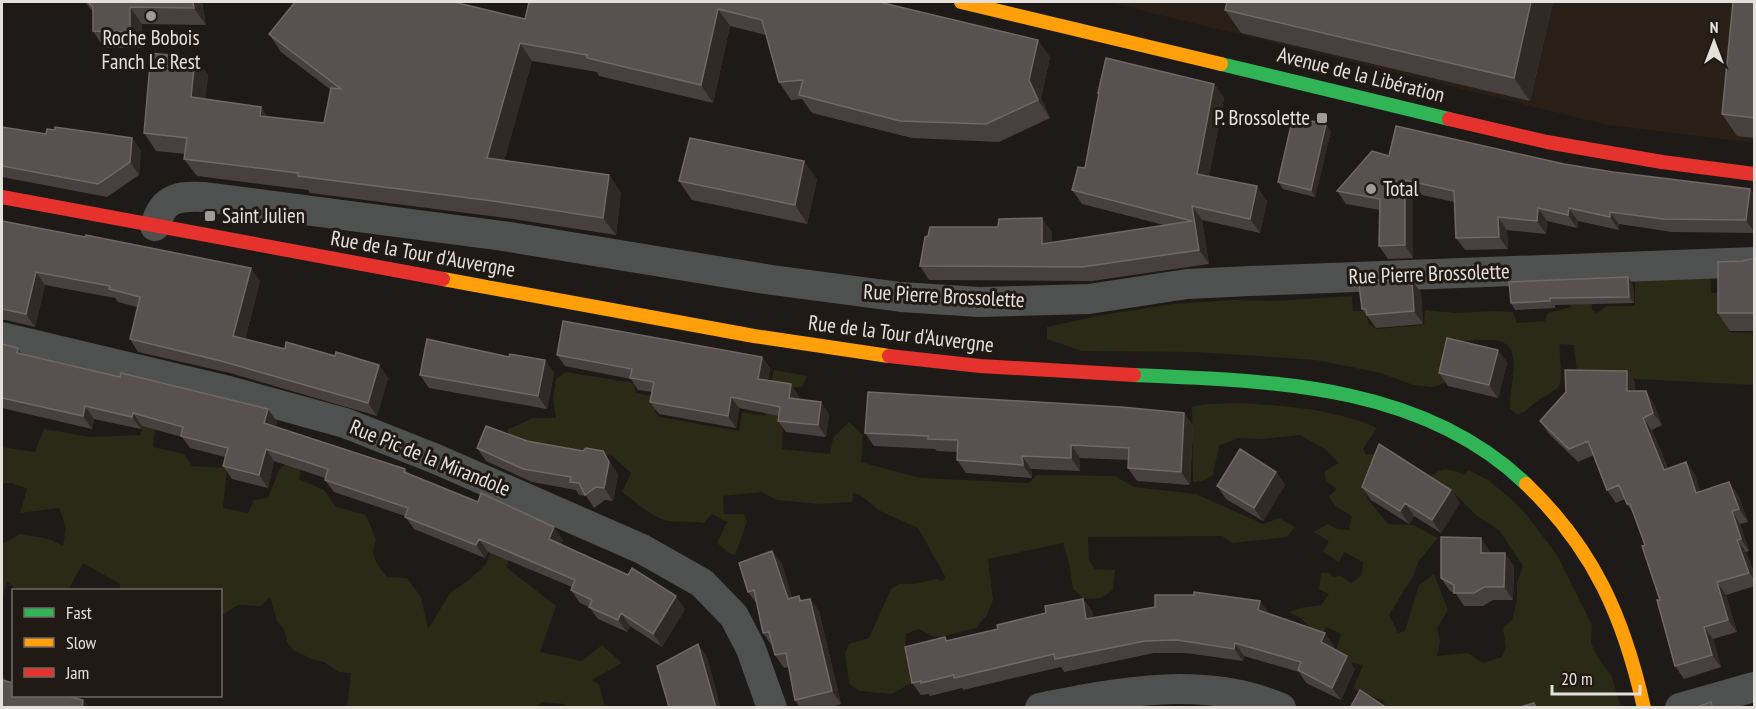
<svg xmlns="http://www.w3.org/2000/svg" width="1756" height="709" font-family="'PT Sans Narrow',sans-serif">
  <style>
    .built { fill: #2a1f16 }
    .green { fill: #2a2a17 }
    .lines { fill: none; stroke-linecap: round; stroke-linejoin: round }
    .street { stroke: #4e514f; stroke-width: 30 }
    .fast { stroke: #30b455; stroke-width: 14 }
    .slow { stroke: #ff9f0a; stroke-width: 14 }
    .jam { stroke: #e5322d; stroke-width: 14 }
    .wall { fill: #48403e }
    .shaded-wall { fill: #302a27 }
    .building { fill: #59514f; stroke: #6f6865; stroke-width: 1.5 }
    .poi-dot { fill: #9f9b97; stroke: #211a14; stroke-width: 2 }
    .labels { text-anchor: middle; stroke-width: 6; stroke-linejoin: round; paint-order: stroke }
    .poi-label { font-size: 21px; fill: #e5e0dc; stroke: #211a14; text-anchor: start }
    .street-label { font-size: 21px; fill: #e5e0dc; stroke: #211a14 }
  </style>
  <rect width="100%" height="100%" fill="#1e1a17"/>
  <path class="built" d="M1107,2H1754V143L1608,125Z"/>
  <path class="green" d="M1710,273L1711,293H1729V332L1754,333V385L1599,377L1577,372L1574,345L1560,344C1558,357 1566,381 1556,389C1550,394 1542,397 1536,402C1529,407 1526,413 1517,414L1510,409C1508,384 1529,339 1489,340C1478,340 1467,340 1456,343L1445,383L1432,387L1413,385L1381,373L1316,360L1195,352L1082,351L1047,339V327L1102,315L1173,304L1235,300L1273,301L1352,296L1353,311H1365L1369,323L1376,329L1424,325L1425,310L1455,313L1495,311L1513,312L1517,323L1545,321L1548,313L1571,307L1570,287L1590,278L1592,310L1597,313L1607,306H1635V279Z
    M774,370L807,376L802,387L784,388L782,449L830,454L833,438L849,422L863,435L861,462L920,478L1028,483L1037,475L1115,476L1134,487L1196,494L1263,524L1279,518L1295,527L1287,537L1232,543L1222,536L1088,537L1089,560L1095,569L1115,570L1113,590L1101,598L1084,599L1073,589L1069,563L1063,543L988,559L993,600L987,615L976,628L940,637L932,636L919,629L906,634L905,652L911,683L892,694L860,691L849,684L845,653L849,644L869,638L891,589L899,584H913L936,579L942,581L946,578L918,528L880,511L860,495L853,493L852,502L819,504L777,500L761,492L723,496L724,514H744L747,522L735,555L729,553L717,543L727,522L712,514L704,523C690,520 674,524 661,519C648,513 634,501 622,492L631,473L612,456L511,440L507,430L533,418H556L553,397L556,379L566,372L634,383L636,393L657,397L655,411L659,417L739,431L742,412L765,416Z
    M149,403L158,407L153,447L184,454L192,466L227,468L223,508L248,513L254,500L268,498L279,470L305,446L299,479L324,490L336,507L366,515L376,540C369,556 377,564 387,577L407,578L421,597L428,629L451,592L469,580L486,564L508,511L527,518L506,567L556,606L540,652L582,661L602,645L622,663L592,680L599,684L605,707H566L564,704L542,702L535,708L347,707L351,673L339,672L324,662L312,659L293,650L287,642L284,629L277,621L270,597L261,606L238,605L224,614L221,612L220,590H120V584L83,563L68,590H16L7,581L2,601V544L20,534L49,539L63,546L66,527L59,508L20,513L27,489L12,483H2V447L35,452L44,429L90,437L140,435Z
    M1240,403C1286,406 1335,409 1377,428L1363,449L1366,455L1377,453L1374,475L1367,498L1388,524L1413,525L1438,538L1418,562L1414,575L1389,615L1398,633L1405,631L1419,585L1434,574L1448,610L1437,628L1440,640L1437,656L1468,653L1483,663L1502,657L1506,647L1503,628L1513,619L1517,598V583L1523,566L1499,530L1477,516L1456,495L1429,477C1444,466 1448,469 1465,475L1468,470L1488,480L1510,498L1525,513L1557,555L1592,625L1591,643L1597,656L1611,675L1621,707H1385L1384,701L1353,689L1363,665L1351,663L1338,656L1336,649L1341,634L1326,627L1319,641C1311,627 1304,618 1288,612L1300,608L1321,605L1329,594L1319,589L1321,573H1329L1334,577L1341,576L1351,583L1361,576L1363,562L1344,552L1339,562L1323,552L1329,541L1313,532L1328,524L1337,529L1349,530L1352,516L1335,506L1329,496L1337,489C1329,484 1324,481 1325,471L1339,463L1325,449L1300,435L1262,439L1238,438L1219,446L1213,475L1202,481L1193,482L1192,407L1207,404Z"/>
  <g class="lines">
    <path class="street" d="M155,226C163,197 178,196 205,197L503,236L772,280L901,297L979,302L1089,299L1187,284L1250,281L1754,262
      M2,337L225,390L345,423L436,459L642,549L702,583L734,616L751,649L772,708
      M1040,708C1118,692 1204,675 1281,708
      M1680,708L1754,687"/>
    <path class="fast" d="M1221,64L1449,119
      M1134,375C1271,381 1421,383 1526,484"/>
    <path class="slow" d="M961,2L1221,64
      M443,279L754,336L889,356
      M1526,484C1594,549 1624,618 1644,708"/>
    <path class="jam" d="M1449,119L1547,142L1662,162L1754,174
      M2,197L443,279
      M889,356L980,366L1134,375"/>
  </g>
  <path class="wall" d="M85,2H202L206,25L142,24V48H104L93,31V12Z
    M529,2H879L1050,57L1041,98L1050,118L999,142L912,138L812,113L802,99L791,100L779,82L766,35L730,26L713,103L599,76L597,72L532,61L504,161L609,175L621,193L616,235L506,218L310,193L308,190L197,176L184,159L185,154L156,151L144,133L195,58L208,75L205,99L261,107L268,117L324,123L331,90L281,52L269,34L525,19Z
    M1553,2L1530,101L1241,33L1225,10Z
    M1755,2V138L1737,136L1722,114Z
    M1214,84L1224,98L1209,176L1267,201L1260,233L1202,220L1209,264L1092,281L929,280L920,266L1052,232V243L1164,225L1082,204L1072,190L1085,168L1099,94L1098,93Z
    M2,127L46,134L55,130L132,138L141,151L139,175L107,197L2,177Z
    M1331,131L1315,197L1283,189L1278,182Z
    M1389,156L1613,172L1750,189L1755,195V233L1672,232L1619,224V230L1578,221L1577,228L1547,221L1546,234L1507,230L1508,249L1465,250L1456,238L1454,202L1413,193V258L1388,259L1379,246L1380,210L1346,204L1337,191Z
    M817,179L807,224L692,200L679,181Z
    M2,221L260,281L245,339L285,349L335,356L379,365L388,378L377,416L230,373L138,352L130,339L137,307L118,302L115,298L45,285L35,327L6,320H2Z
    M1755,259V331H1730L1718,313L1742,261Z
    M1412,280L1421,293L1423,324L1376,328L1362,309Z
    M1633,284L1634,303L1555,305V308L1515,310L1511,303Z
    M2,344L18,348L22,354L120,377L268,409L277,422L275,427L405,469L408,473L563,540L561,544L685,609L662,647L630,626L627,632L598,619L589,607L580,603L571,590L572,587L488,552L485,558L414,529L405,516L334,492L325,480V478L274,461L268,488L232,479L223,466L225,457L190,448L182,437L142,426L141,429L94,419L92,429L2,408Z
    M1498,350L1507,363L1498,398L1448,386L1439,373Z
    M557,355L762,357L770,368L768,380L799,396V399L829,414L826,437L786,432L778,421L779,416L739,408L736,428L659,414L650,402L652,392L638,390L631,379L565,366Z
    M509,357L545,360L554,373L547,409L429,388L420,375Z
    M1627,371L1635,383V391L1654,404L1662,425L1652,430L1668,469L1686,462L1695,475L1700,492L1729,482L1738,495L1748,522L1740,524L1749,551L1746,552L1755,575V586L1726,595L1737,632L1713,639L1721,667L1684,679L1675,666L1660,600L1645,545L1635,516L1627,504L1625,499L1616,503L1607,490L1594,455L1578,462L1549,434L1540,421Z
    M1184,413L1193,426L1190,485L1137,481L1128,468L1129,460L1080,458V471L1031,469L1032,478L966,473L957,460V452L937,451L935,449L874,446L865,433Z
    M527,441L583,451H603L618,475L613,501L605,500L594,508L586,496L579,495L576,490L532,482L486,461L477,448Z
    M1276,472L1285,485L1263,521L1226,499L1217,486Z
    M1362,487L1451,490L1460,503L1441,533L1414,516L1409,524L1371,500Z
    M772,551L782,564L792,598L799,596L802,601L810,599L819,611L841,704L828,708H800L795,700L789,667L784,668L775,655L772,646L763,633L757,604L748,592Z
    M1490,551V553L1514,566L1513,600H1493L1483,606H1464L1456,594L1450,591L1441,578Z
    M1083,599L1092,611L1093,618L1269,614L1334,646L1333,649L1355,669L1341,700L1306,683L1299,672L1244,656L1243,661L1186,653H1154L1064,672L1061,667L963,690L962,688L930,696L929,694L921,695L912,683L945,637L947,641L998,629Z"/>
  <path class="shaded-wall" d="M193,2H202L206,25L194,8Z
    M1531,2H1553L1530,101L1514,78Z
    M130,7L142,24V48L130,32Z
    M718,9L730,26L713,103L701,85Z
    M1038,40L1050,57L1041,98L1050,118L1038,100L1029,80Z
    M520,43L532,61L500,176L487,158Z
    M195,58L208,75L203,114L191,97Z
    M1214,84L1224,98L1207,188L1197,174Z
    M261,107L274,125L260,116Z
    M1326,124L1331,131L1315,197L1311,190Z
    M132,138L141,151L139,175L130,162Z
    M804,161L817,179L807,224L795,205Z
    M609,175L621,193L616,235L603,218Z
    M1405,180L1413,193V258L1405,245Z
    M1257,186L1267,201L1260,233L1250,219Z
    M1750,189L1755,195V233L1746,220Z
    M1192,206L1202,220L1209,264L1199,250Z
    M1538,208L1547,221L1546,234L1537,221Z
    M1569,208L1578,221L1577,228L1568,215Z
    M1610,212L1619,224V230L1610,217Z
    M1498,217L1507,230L1508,249L1499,237Z
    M1042,218L1052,232V258L1042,244Z
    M251,268L260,281L242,349L233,336Z
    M36,272L45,285L35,327L26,314Z
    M1628,277L1633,284L1634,303L1629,297Z
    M1412,280L1421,293L1423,324L1414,311Z
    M1498,350L1507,363L1498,398L1489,385Z
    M762,357L770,368L766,390L758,379Z
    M545,360L554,373L547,409L538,396Z
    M379,365L388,378L377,416L368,403Z
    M1627,371L1635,383L1636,404L1627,391Z
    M791,384L799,396L797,410L789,398Z
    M1646,391L1654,404L1662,425L1653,413Z
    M731,397L739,408L736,428L728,416Z
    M821,402L829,414L826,437L818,425Z
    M85,406L94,419L92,429L83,416Z
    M268,409L277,422L273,436L264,423Z
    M133,413L142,426L141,429L132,417Z
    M1184,413L1193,426L1190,485L1181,472Z
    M1643,418L1652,430L1673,483L1664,470Z
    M1071,445L1080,458V471L1071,458Z
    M266,449L274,461L268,488L259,475Z
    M603,451L618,475L613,501L604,488Z
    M1022,456L1031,469L1032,478L1023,465Z
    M1686,462L1695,475L1705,506L1696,493Z
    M1276,472L1285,485L1263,521L1254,508Z
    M1729,482L1738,495L1748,522L1739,509Z
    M1451,490L1460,503L1441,533L1432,520Z
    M1405,503L1414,516L1409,524L1400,511Z
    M1732,511L1740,524L1749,551L1741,539Z
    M554,527L563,540L558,552L549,539Z
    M1481,538L1490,551V566L1481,553Z
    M479,539L488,552L485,558L476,545Z
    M1737,540L1746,552L1755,575V580L1749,573Z
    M772,551L782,564L797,612L788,599Z
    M1505,553L1514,566L1513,600L1504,587Z
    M1717,582L1726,595L1737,632L1728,620Z
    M676,596L685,609L662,647L653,634Z
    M810,599L819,611L841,704L832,691Z
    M1083,599L1092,611L1095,631L1086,619Z
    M1260,601L1269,613L1258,610Z
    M621,613L630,626L627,632L618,620Z
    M1704,627L1713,639L1721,667L1712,655Z
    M1325,633L1334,646L1330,655L1321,642Z
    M1235,643L1244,656L1243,661L1234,649Z
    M698,644L707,656L721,708H716Z
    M1347,656L1355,669L1341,700L1332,688Z
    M2,673L8,683L2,684Z
    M83,700L89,708H82Z"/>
  <path class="building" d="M88,2H193L194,8L130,7V32L93,31V7Z
    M295,2H454L525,19L529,2H879L1038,40L1029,80L1038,100L986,124L900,121L799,95L803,80L779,82L762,20L718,9L701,85L587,58V55L520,43L487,158L609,175L603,218L493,201L298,176V173L184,159L187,138L144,133L151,53L195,58L191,97L261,107L260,116L324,123L331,88L341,89L269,34Z
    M1227,2H1531L1514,78L1225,10Z
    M1733,2H1755V118L1722,114Z
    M1106,58L1214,84L1197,174L1257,186L1250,219L1192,206L1199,250L1082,267L920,266L925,237L928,236L930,227H998L999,219L1042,218V244L1192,221L1072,190L1078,167L1085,168L1099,93H1098Z
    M1293,117L1326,124L1311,190L1278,182Z
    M1396,126L1564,164L1613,172L1750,189L1746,220L1663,219L1610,212V217L1569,208L1568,215L1538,208L1537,221L1498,217L1499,237L1456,238L1454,191L1405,180V245L1379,246L1380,199L1337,191L1372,151L1389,156Z
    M2,127L46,134L47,129L55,130V127L132,138L130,162L98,184L2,166Z
    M690,138L804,161L795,205L679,181Z
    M2,221L85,237L86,235L251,268L233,336L285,349L286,342L335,356L336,352L379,365L368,403L221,361L130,339L140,297L109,289L110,286L36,272L26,314L2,309Z
    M1751,259H1755V313H1718V262L1742,261Z
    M1628,277L1629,297L1550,298V301L1511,303L1509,282Z
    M1378,280H1412L1414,311L1367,315L1366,309H1362L1359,285L1378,283Z
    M563,321L762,357L758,379L791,384L789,398L821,402L818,425L778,421L780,407L731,397L728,416L650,402L654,382L630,378L632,369L557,355Z
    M1447,338L1498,350L1489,385L1439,373Z
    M427,339L509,357L510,354L545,360L538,396L420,375Z
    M2,344L18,348L17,353L120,377L121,373L268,409L264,423L405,469L404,472L478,502L481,493L554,527L549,539L628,575L632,568L676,596L653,634L621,613L618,620L589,607L592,600L571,590L575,580L479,539L476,545L405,517L408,508L325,480L328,469L266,449L259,475L223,466L228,448L181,436L183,427L133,413L132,417L85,406L83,416L2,398Z
    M1565,370L1627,371V391H1646L1653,413L1643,418L1664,470L1686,462L1696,493L1729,482L1739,509L1732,511L1741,539L1737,540L1749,573L1717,582L1728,620L1704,627L1712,655L1675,666L1657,600H1660L1642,546L1645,545L1630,504H1627L1619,485L1607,490L1588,441L1569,449L1540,421L1566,392Z
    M868,392L1121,407L1184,413L1181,472L1128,468L1129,448L1071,445V458L1022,456L1023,465L957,460L958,440L928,439V436L865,433Z
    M486,426L527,441L583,451L586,448L603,451L609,462L604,488L596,487L585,495L579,483L570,482L571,477L523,469L477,448Z
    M1379,444L1451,490L1432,520L1405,503L1400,511L1362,487Z
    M1240,449L1276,472L1254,508L1217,486Z
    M1441,537L1481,538V553H1505L1504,587H1484L1474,593H1454V585L1441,578Z
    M772,551L788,599L799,596L800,601L810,599L832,691L795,700L786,653L775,655L769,632L763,633L754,590L748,592L739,563Z
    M1194,592L1260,601L1258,610L1325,633L1321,642L1347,656L1332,688L1298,670L1301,662L1235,643L1234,649L1177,640L1145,641L1055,659L1054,654L954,678V675L921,683V681L912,683L905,647L945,637L946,641L998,629L997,625L1046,613L1045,606L1083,599L1086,619L1155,607V595H1194Z
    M698,644L716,708H665L669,707L657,666Z
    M2,680L14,683V696H66L83,700L82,707L86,708H2Z
    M1360,690L1384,706L1383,708H1350Z
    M1711,702L1713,708H1694Z
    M1534,703L1536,708H1517Z"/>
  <g class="poi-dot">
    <circle cx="151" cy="16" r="6"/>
    <rect x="1316" y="112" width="12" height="12" rx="3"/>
    <circle cx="1371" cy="189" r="6"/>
    <rect x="204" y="210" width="12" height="12" rx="3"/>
  </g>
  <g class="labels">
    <g class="poi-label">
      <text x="151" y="45" text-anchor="middle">Roche Bobois<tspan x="151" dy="24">Fanch Le Rest</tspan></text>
      <text x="1310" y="125" text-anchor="end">P. Brossolette</text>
      <text x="1383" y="196">Total</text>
      <text x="222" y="223">Saint Julien</text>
    </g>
    <g class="street-label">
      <text transform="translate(1361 75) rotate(14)" y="7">Avenue de la Libération</text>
      <text transform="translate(423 254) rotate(10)" y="7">Rue de la Tour d'Auvergne</text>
      <text transform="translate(1429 274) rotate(-2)" y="7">Rue Pierre Brossolette</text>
      <text transform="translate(944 296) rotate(3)" y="7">Rue Pierre Brossolette</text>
      <text transform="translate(901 334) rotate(7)" y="7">Rue de la Tour d'Auvergne</text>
      <text transform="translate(430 458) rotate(22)" y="7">Rue Pic de la Mirandole</text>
    </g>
  </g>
  <rect width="1756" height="709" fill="none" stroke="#e5e0dc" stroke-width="6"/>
  <rect x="12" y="589" width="210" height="108" fill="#211a14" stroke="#6f6964" stroke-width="1.5"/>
  <rect x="24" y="608" width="30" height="9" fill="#30b455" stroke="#6f6964" stroke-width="1.5"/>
  <text x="66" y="619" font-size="18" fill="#e5e0dc">Fast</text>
  <rect x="24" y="638" width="30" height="9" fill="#ff9f0a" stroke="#6f6964" stroke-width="1.5"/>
  <text x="66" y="649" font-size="18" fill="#e5e0dc">Slow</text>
  <rect x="24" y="668" width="30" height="9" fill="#e5322d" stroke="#6f6964" stroke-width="1.5"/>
  <text x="66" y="679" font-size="18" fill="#e5e0dc">Jam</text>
  <g transform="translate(1714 42)" stroke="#211a14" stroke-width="4.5" paint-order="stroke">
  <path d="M0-4.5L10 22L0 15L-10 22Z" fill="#e5e0dc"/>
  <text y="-9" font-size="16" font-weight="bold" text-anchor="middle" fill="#e5e0dc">N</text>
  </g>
  <path d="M1552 685v9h88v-9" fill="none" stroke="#e5e0dc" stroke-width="3"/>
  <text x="1561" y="685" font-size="18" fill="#e5e0dc" stroke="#211a14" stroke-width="4.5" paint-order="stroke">20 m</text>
</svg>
